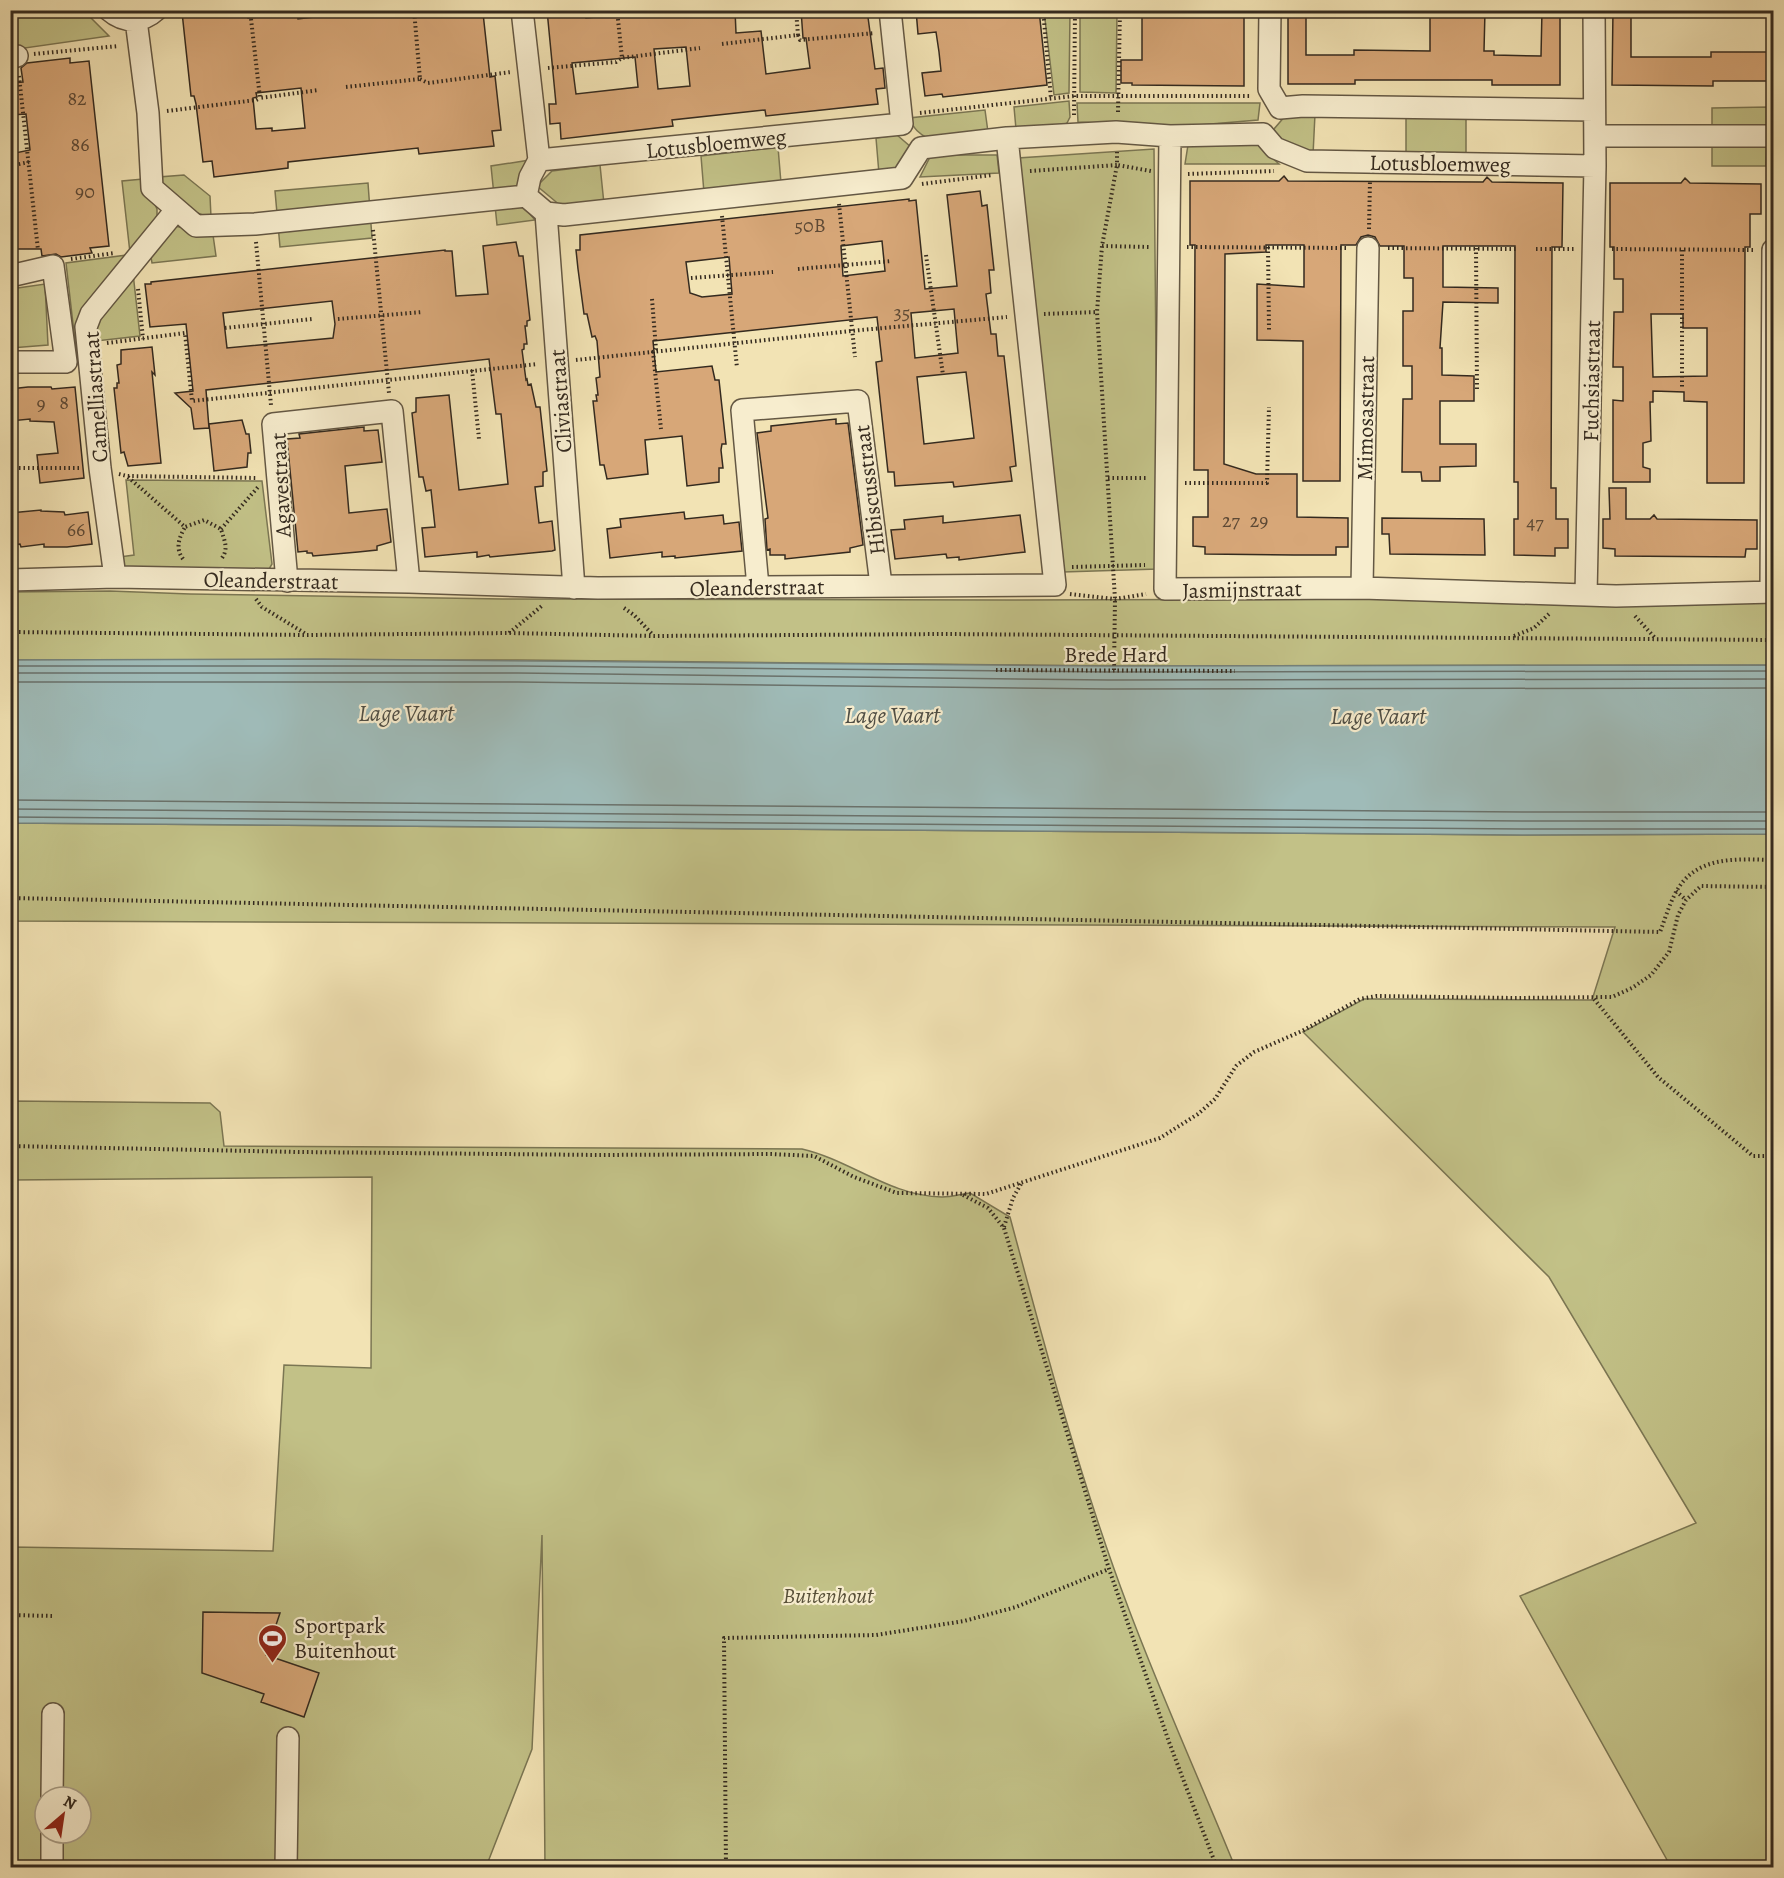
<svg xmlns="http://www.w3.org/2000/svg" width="1784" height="1878" font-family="Alegreya,serif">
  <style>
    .green { fill: #c2c187; stroke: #7b7653; stroke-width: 1.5; fill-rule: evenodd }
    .water { fill: #9fbbb8; stroke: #74817b; stroke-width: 1.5 }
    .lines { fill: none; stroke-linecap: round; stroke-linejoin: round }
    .shore { stroke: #6a726c; stroke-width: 1.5 }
    .building { fill: #d7a778; stroke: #342a1f; stroke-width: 1.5; fill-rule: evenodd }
    .minor-casing { stroke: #645844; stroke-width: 24 }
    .path { stroke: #342a1f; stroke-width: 4; stroke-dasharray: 1.5 3; stroke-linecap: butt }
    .minor { stroke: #f7edce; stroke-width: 21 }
    .labels { text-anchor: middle; stroke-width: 4.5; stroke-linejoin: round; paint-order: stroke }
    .number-label { font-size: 20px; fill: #5d4935 }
    .street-label { font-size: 22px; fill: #342a1f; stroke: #f7edce }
    .park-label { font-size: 22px; font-style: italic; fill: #585039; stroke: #f7edce }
    .poi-label { font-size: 22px; fill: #342a1f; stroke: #f7edce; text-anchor: start }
    .water-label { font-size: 24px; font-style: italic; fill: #4f4e45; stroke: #f7edce }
  </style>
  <rect width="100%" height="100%" fill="#f2e3b4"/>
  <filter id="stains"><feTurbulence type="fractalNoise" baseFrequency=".00333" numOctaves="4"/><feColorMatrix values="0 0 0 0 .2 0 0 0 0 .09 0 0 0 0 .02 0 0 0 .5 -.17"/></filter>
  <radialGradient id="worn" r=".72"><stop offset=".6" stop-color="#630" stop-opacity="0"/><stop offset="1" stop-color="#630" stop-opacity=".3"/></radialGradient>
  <path class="green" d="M67,11H84L109,36L11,50L10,17Z
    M1044,11H1070L1069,93L1054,95Z
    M1080,11H1117L1116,93L1080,92Z
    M1069,101L1070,117L1067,123L1062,126L1016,129L1014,107Z
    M1077,103H1260L1258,120L1175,127L1078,122Z
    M1768,107L1766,166H1712V108Z
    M985,110L988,132L929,139C919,134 914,129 909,118Z
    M1315,114L1313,155L1279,141L1274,129L1286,115Z
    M1406,117H1466V153L1406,155Z
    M897,135L912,148L898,171L879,174L876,138Z
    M1257,144L1279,164H1185L1188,145Z
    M778,147L781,183L704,193L701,156Z
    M1154,149L1158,569L1063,572L1018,158Z
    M931,155H997L999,173L920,177Z
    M530,160L520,202L535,220L497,225L491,166Z
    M600,165L604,204L561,206L537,186L552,171Z
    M184,175L210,196L211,217C193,215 167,194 159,177Z
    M143,179L157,209V215L154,224L130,253L122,181Z
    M368,183L372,238L280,247L275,191Z
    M175,226L213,235L216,256L152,263L150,251Z
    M127,255L81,341H75L66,263Z
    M133,273L140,336L96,341V319Z
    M45,284L48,345L11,348V289Z
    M126,480L262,481L272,564L265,576L124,571L119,557L134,555Z
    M110,591L190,594L503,599L1007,600L1773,598L1774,665L1108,666L519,660H11L10,592Z
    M10,823L1522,835L1773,834V1867H1671L1520,1596L1696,1523L1549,1277L1303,1032L1364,999H1396L1592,1000L1615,927L11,921Z
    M11,1101L210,1103L220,1112L224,1146L802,1149C850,1160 890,1196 942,1197C952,1197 961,1194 970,1193L1010,1217C1045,1348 1080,1480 1128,1607C1161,1695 1200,1781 1235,1867H545L542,1535L532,1749L486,1867L11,1868V1547L273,1551L284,1365L371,1368L372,1177L11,1180ZM45,1797H81V1833H45Z"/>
  <path class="water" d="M322,659L1108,666L1773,665V834L1522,835L11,823V660Z"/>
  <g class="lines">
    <path class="shore" d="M10,666H518L1108,672L1774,671
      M10,673H518L1108,680L1774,679
      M10,682H518L1108,689L1774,688
      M10,800L1522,812H1774
      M10,809L1522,821H1774
      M10,817L1522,829H1774"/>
  </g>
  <path class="building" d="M185,10H247L248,18L297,13L298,19L374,10H480V13H483L490,77L495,76L501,130L492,131L494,146L419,154L418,148L354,155L288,162V168L214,177L212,161L203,162L196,104L194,96H191L182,12ZM301,88L305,128L272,131V128L256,129L253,98L257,97L256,93Z
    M547,10H586V18L619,15V10H735L736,33L761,31L766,74L810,68L806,38H803L801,10H867L875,69L883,68L885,88L876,89L878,104L766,116L765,110L672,120L673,126L561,139L560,123L550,124L549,104H556ZM686,47L690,86L658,89L654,49ZM635,57L638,87L576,94L572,63Z
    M916,10H1039L1047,85L943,97L942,94L925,96L922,73L941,71L939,52L936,32L918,34Z
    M1142,10H1244V86L1132,85V83H1121V60H1142Z
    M1288,10H1306V55H1354V50L1430,51V11H1485L1484,51H1494V55L1541,56L1542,10H1560V85H1492V80H1355V84H1288Z
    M1613,10H1631V57H1711V52H1773V81H1713V86L1612,85Z
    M70,58V63L89,61L109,246L90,248L92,253L61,257L56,254L42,256L41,249H10V154L30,150L26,114L10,115V83L23,82L21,68L27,63Z
    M1284,176L1288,181L1483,182L1487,177L1492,182L1563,183L1562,247H1552L1551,488H1556V519H1568V548H1555V556L1514,555V519H1518V482H1514L1515,246H1443V287L1498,288V303L1443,302L1440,348H1442V375L1474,376V401H1440V444H1476V466L1440,467V481H1422L1421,472H1402L1403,399H1412V366H1403V311H1413V278H1404V246H1380L1375,237L1368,235L1361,237L1356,245H1341L1340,481H1303V341L1257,340V284L1304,287V245H1266V252L1225,254L1224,464L1256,474H1297V517L1348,518V547H1336V555H1294L1205,554V547L1193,546V517H1208V470H1194L1195,245H1190V181H1279Z
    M1685,178L1690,183L1761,184V214H1750V247H1745L1744,483H1707V402L1684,401V392L1653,391V402H1650L1651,441L1643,443V467L1650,469V482H1613V400L1623,401V367H1613L1614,312H1623V279H1614V247H1610V183H1681ZM1651,314H1683V328H1707V376L1653,377Z
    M980,191L982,206L987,205L994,270H989L991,293L986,294L991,334H996L998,356H1004L1009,401L1016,466L1010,467L1012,481L954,487L953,482L895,486L894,472H888L876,362L882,361L877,317L653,341L656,372L712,366L715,380H719L726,444H722L721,450L723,468H719V482L687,486L682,436L645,440L648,474L607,479L604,465H600L593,401H597L596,395H598L596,378L600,377L597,341L595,336L592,337L587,314H584L578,269L576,250H580V235L909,199V201L916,200L925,289L957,286L947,195ZM882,241L885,271L843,276L841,246ZM729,257L732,294L702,297L690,293L686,262ZM954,309L958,353L915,358L911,313ZM966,372L974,438L924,444L917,377Z
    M516,242L519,256H523L530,320L527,321V326H525L527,344H524V349L522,350L526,380L527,379L528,385L531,384L536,407H540L547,471L543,472V486L535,487L539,523L552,521L555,550L552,551L490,557L489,555L477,557V552L425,557L422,528L435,527L431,490L426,491L423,477H419L412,413L416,412V398L449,395L459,490L508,484L501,414H496L489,359L206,390L209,428L194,429L191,408L175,393L193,391L186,324L150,327L145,284H151V282L445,250V251H452L456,296L488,294L483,246ZM332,301L335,324L333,338L227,348L223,313Z
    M152,347L155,375L152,372L161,463L128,466L124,452L121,453L114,388H117V383H119L117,365L121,364V350Z
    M28,387H51L52,389L75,387L84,478L40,483L37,455L58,453L54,422L30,421V419L10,421V389Z
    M836,419V424L848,423L863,545L850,548V552L785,559V555H770V549L767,550L765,519L768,518L757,433L771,431V426Z
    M242,420L246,434H249L251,453H248L247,467L214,471L209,424Z
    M364,427V431L378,430L382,462L345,466L349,513L387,509L391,542L377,546V550L358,552L313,556L312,553H307V551L298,552L287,439L300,438L299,434Z
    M1609,488H1626V519H1650L1654,515L1657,519L1757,520V549H1746L1745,557L1615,556V549L1603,548V519H1610Z
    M41,510V511L64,512L65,515L88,512L92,544L67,547H44V544L21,547L20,544L10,545V513Z
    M684,512L685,519L723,515L724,524L739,522L742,551L675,558V556L662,557V552L610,558L607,529L621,527L620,519Z
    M1020,515L1025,552L959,560V557L947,558L946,554L895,559L891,530L905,529L904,520L943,516V523Z
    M1382,518L1484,519L1485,555L1390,554L1389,534H1382Z
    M203,1612L280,1613L266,1655L319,1673L304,1717L261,1702L264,1694L202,1673Z"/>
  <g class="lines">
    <defs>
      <path id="minor" d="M109,10C124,23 142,23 156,10
        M522,10L539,160
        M890,10L902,124
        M1270,10L1269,89L1280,108
        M136,20L148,113L152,188L196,226L255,224L526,196
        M10,57L17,56
        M1280,108L1303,106L1594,110
        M1263,134L1275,148L1307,161L1595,166
        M1170,136L1165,589L1362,588L1616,596L1774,592
        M1595,136H1774
        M921,148L1007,138L1116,132L1170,136L1263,134
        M539,160L530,177L526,196L546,213L564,215L902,178L921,148
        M539,160L902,124
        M546,213L574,588
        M10,276L53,266L66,362H10
        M115,577L100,468L86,327L91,314L176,210
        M10,580L115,577L409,582L598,588L1055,585L1007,138
        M287,581L273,424L392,411L409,582
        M758,587L742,410L858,401L881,585
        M1362,588L1368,248
        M1771,592L1773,250
        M1586,595L1595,166L1594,10
        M52,1797L53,1714
        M52,1868V1833
        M286,1868L288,1738"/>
    </defs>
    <use href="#minor" class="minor-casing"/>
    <path class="path" d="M250,10L260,98L319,90
      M617,10L622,58
      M1043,10L1051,99
      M798,35L800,40L875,33
      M722,44L798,35L796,10
      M34,54L119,46
      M548,68L616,62L622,58L700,48
      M19,76L38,250
      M420,79L428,83L511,72
      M346,87L420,79L414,10
      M167,111L256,100L260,98
      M1118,112L1120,10
      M920,113L1074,96H1250
      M1074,115L1075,10
      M10,166L29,162
      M1030,171L1117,165V152
      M1188,174L1274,171
      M922,184L992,175
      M839,204L855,357
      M722,216L737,368
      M1369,229L1370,180
      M373,230L389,393
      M1773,231L1774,170
      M256,242L271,405
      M1102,246L1150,247
      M1187,247L1348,248
      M1268,247L1269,330
      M1388,248L1516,249
      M1476,248L1477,390
      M1536,249H1574
      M1612,249L1754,250
      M1682,250V387
      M926,255L943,375
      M71,259L115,253
      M798,269L892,261
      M691,278L773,272
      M138,289L143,339
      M652,299L656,349L653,352L661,429
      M1044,314L1097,312
      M338,319L422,312
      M225,328L312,319
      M107,343L185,333L192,401L538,364
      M576,360L861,330L1007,317
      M472,370L479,439
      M10,468H80
      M119,474L127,476L258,478
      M128,477L185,527L204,520L221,529C224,540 229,548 222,558
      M1108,478H1146
      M1185,483H1267L1269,407
      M221,529L259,486
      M183,559C175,548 179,538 185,527
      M1072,567L1145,565
      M1070,594L1115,599L1146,594
      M256,599L262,607L306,634
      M624,608L634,615L653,635
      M1635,616L1656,639
      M10,632L306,635L509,633L654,636L943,634L1774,640
      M509,633L543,605
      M1514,636L1534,628L1550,613
      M996,670L1235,671
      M1114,670L1115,599L1097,312L1102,246L1117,165L1151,171
      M1676,891L1686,900
      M10,898L1660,932C1665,919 1669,905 1676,892C1696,855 1737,859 1774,860
      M1594,999L1658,1077L1753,1156H1774
      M10,1146L299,1152L599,1155L771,1154L814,1156L854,1177L897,1193L986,1194L1160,1138L1198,1114L1215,1099L1236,1066L1254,1052L1302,1031L1360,999L1377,996L1515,998L1612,997L1632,988L1651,975L1669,952L1678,915L1686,900L1701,886L1774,887
      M963,1195L988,1208L1004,1228L1109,1569L1169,1742L1217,1868
      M1004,1227L1013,1198L1022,1182
      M10,1615L53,1616
      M726,1868L724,1638L876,1635L964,1621L1016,1607L1109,1569"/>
    <use href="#minor" class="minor"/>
  </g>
  <defs>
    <symbol id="stadium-pin" viewBox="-11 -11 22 30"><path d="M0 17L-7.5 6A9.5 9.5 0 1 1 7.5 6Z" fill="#8f2418" stroke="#f7edce"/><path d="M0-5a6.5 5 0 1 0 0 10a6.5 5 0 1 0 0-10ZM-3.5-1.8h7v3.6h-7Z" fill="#fff"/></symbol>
  </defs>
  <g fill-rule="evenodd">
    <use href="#stadium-pin" x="256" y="1622" width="33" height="45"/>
  </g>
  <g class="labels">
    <g class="number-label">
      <text x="77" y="105">82</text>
      <text x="80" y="151">86</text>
      <text x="85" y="198">90</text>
      <text x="810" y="232">50B</text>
      <text x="902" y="319">35</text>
      <text x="64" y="409">8</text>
      <text x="41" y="410">9</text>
      <text x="1231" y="527">27</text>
      <text x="1259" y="527">29</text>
      <text x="1535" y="529">47</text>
      <text x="76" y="536">66</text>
    </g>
    <g class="street-label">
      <text transform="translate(716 143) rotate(-6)" y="8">Lotusbloemweg</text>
      <text transform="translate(1440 163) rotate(1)" y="8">Lotusbloemweg</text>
      <text transform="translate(1591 381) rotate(-89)" y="8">Fuchsiastraat</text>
      <text transform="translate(95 397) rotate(-94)" y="8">Camelliastraat</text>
      <text transform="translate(560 401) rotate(-94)" y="8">Cliviastraat</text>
      <text transform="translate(1365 418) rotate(-89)" y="8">Mimosastraat</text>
      <text transform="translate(280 485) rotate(-93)" y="8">Agavestraat</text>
      <text transform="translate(869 490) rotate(-97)" y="8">Hibiscusstraat</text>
      <text transform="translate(271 580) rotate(1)" y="8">Oleanderstraat</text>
      <text transform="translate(757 587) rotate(-1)" y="8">Oleanderstraat</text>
      <text transform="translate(1242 589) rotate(-1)" y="8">Jasmijnstraat</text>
      <text x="1116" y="662">Brede Hard</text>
    </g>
    <g class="park-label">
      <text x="828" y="1603">Buitenhout</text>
    </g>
    <g class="poi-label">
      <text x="294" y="1633">Sportpark<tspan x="294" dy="25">Buitenhout</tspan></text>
    </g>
    <g class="water-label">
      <text x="406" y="721">Lage Vaart</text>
      <text x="892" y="723">Lage Vaart</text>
      <text x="1378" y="724">Lage Vaart</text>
    </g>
  </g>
  <rect width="1784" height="1878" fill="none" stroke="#f2e3b4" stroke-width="36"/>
  <rect x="12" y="12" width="1760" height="1854" fill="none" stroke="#342a1f" stroke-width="3"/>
  <rect x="18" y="18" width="1748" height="1842" fill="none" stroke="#342a1f" stroke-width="1.5"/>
  <g transform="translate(63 1815) rotate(29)"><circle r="28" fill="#f7edce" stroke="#a99f88" stroke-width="1.5"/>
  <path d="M0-4.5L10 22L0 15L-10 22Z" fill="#8f2418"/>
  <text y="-9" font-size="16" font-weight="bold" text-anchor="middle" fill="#342a1f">N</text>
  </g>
  <rect width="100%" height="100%" filter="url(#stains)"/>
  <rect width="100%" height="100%" fill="url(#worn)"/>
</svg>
